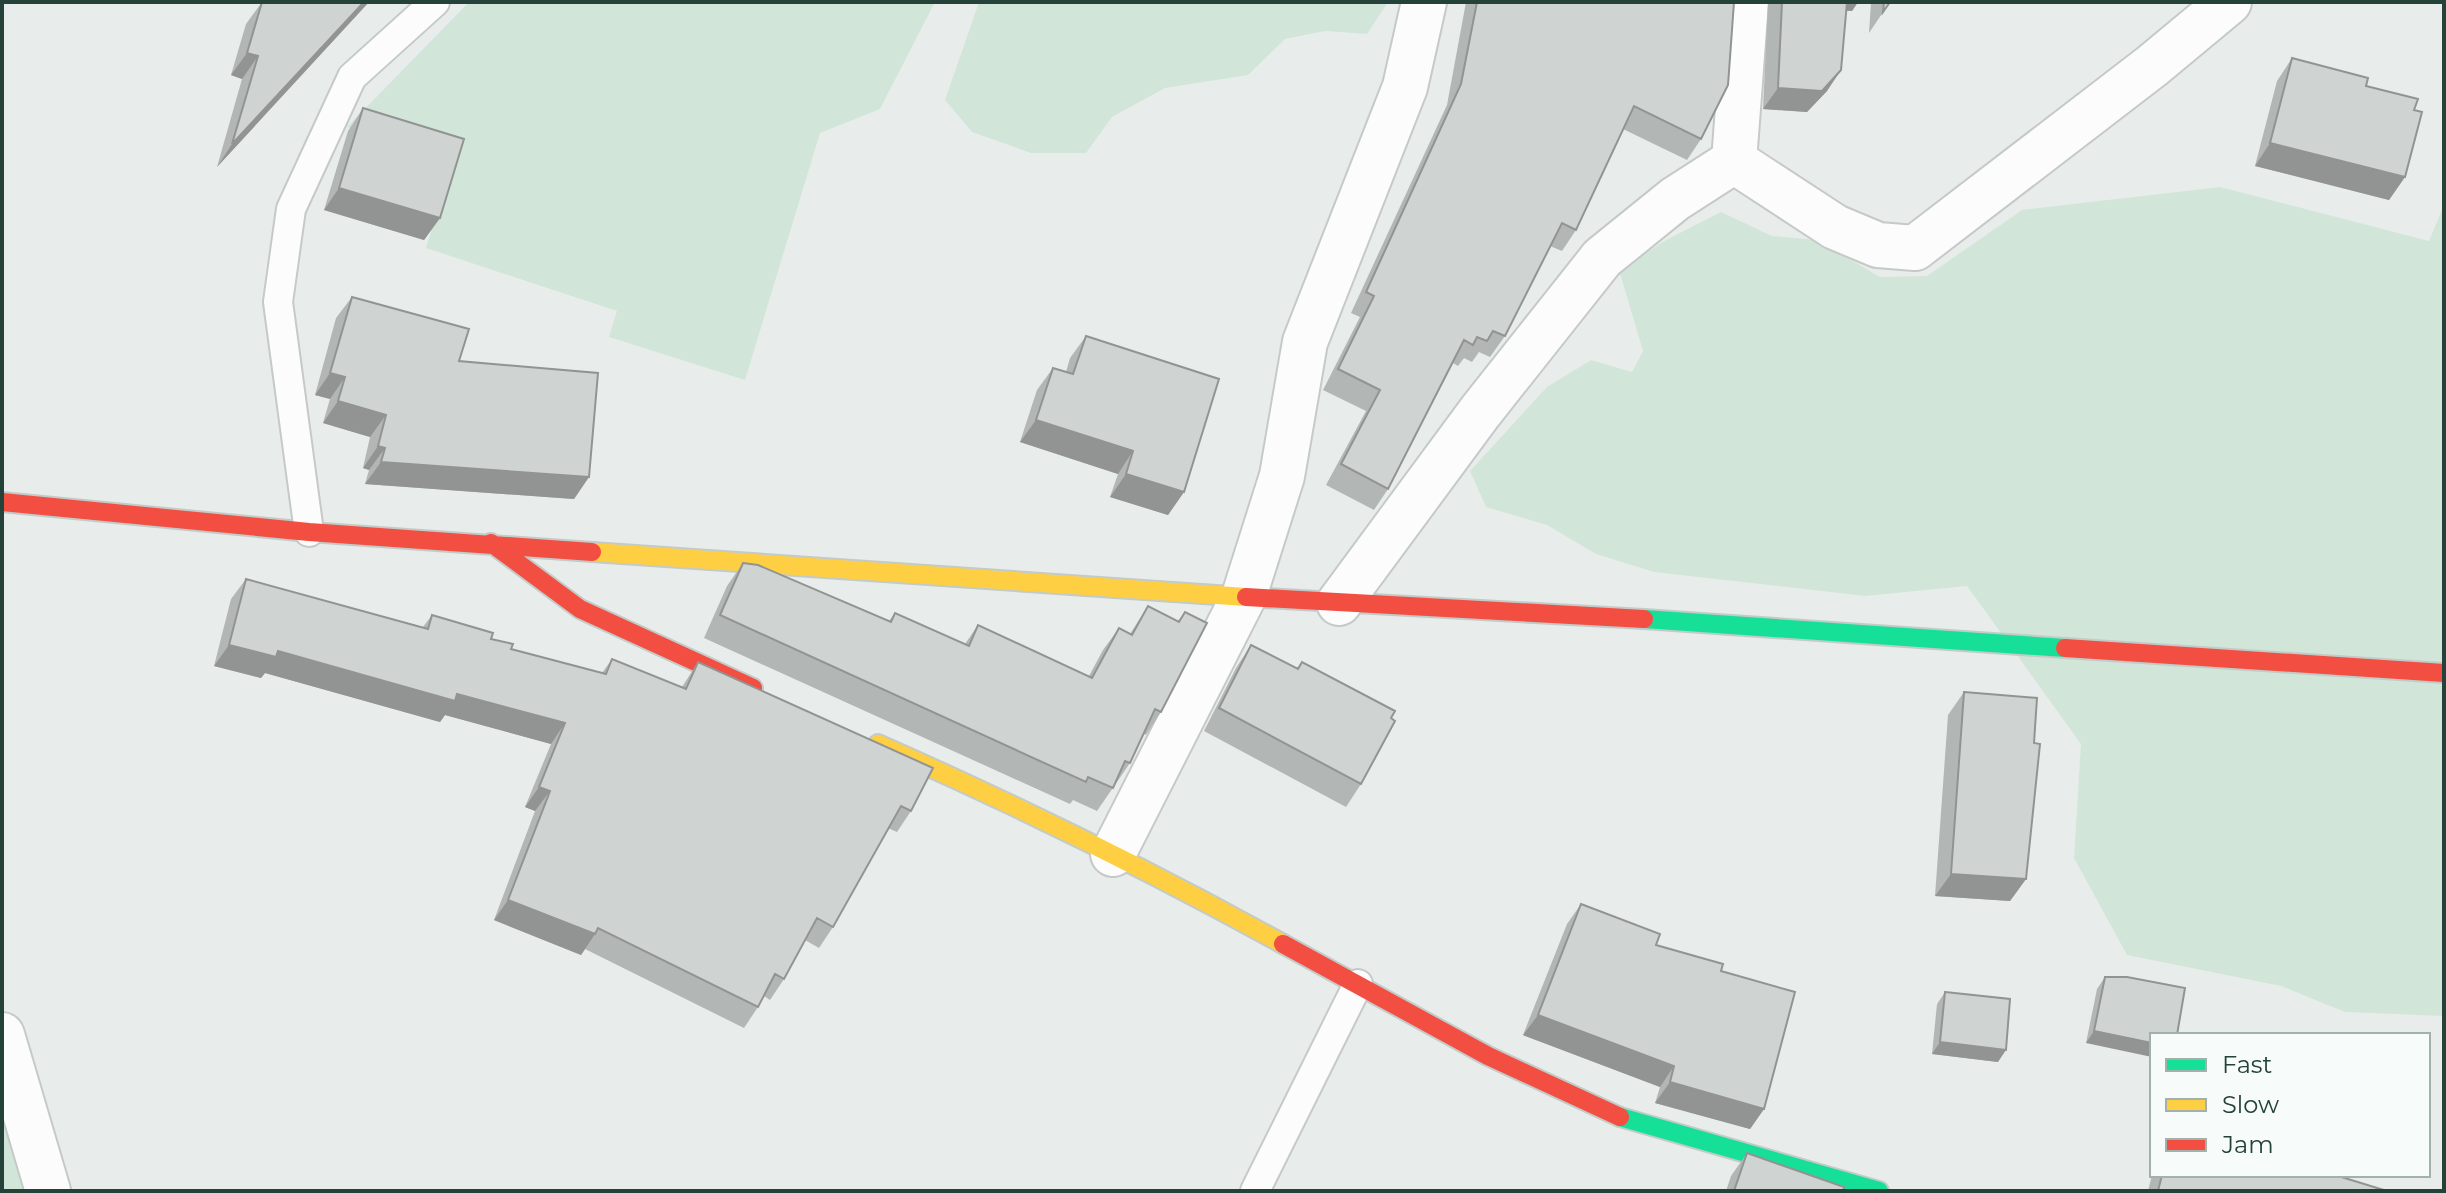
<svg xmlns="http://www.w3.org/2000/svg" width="2446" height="1193" font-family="Montserrat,sans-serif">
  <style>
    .green { fill: #d1e6d8 }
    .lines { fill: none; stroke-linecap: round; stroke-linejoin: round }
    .lane-casing { stroke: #c5cac8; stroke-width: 32 }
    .street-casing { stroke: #c5cac8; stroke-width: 48 }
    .fast-casing { stroke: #c3cbc8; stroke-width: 22 }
    .slow-casing { stroke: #c3cbc8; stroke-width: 22 }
    .jam-casing { stroke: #c3cbc8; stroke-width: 22 }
    .lane { stroke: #fcfcfc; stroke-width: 28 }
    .street { stroke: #fcfcfc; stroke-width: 44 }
    .fast { stroke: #16e098; stroke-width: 18 }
    .slow { stroke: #ffcf43; stroke-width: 18 }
    .jam { stroke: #f24e42; stroke-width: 18 }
    .wall { fill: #b2b6b5 }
    .shaded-wall { fill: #919493 }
    .building { fill: #cfd4d2; stroke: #919493; stroke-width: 2 }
  </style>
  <rect width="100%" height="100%" fill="#e8edeb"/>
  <path class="green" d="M469,2H935L880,109L820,133L745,380L609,337L617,311L426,248L453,160L347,127Z
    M979,2H1388L1367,34L1325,31L1285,39L1248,75L1165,88L1112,117L1086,153H1031L972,132L945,100Z
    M2220,187L2429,241L2444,205V1016L2345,1012L2281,986L2127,955L2074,858L2081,744L1967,586L1865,596L1654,572L1596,554L1547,525L1486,507L1470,471L1547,387L1591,360L1632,372L1643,351L1619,270L1666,240L1721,212L1772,236L1817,240L1880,277L1927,276L2022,210Z
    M2,1120L62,1186L61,1191H2Z"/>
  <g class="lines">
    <defs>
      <path id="lane" d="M309,532L278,302L291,209L352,77L435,2
        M1255,1191L1358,984"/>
      <path id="street" d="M1734,161L1835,227L1878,245L1915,248L2152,66L2229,2
        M1339,603L1480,412L1602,258L1675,199L1734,161L1746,2
        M1113,854L1244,596L1282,476L1305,342L1405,87L1424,2
        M2,1035L48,1191"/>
      <path id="fast" d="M1644,619L2065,648
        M1620,1117L1879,1191"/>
      <path id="slow" d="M592,552L1246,597
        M878,744C1016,805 1151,871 1283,944"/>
      <path id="jam" d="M2,502L309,532L592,552
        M491,543L580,609L753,688
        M1246,597L1644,619
        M2065,648L2444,673
        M1283,944L1488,1056L1620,1117"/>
    </defs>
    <use href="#lane" class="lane-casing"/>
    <use href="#street" class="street-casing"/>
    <use href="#fast" class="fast-casing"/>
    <use href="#slow" class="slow-casing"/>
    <use href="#jam" class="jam-casing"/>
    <use href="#lane" class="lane"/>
    <use href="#street" class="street"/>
    <use href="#fast" class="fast"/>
    <use href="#slow" class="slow"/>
    <use href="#jam" class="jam"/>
  </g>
  <path class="wall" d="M262,2H369L217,167L242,79L231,75L246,24Z
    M1466,2H1734L1701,139L1687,160L1623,129L1576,230L1562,251L1550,246L1505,336L1490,357L1479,352L1472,362L1464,358L1458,366L1453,363L1388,489L1374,510L1326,485L1366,411L1323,390L1360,317L1351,313L1447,105Z
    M1768,2H1858L1852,11H1846L1827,91L1807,112L1763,109Z
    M1871,2H1890L1869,33Z
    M2292,58L2366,86L2414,110L2405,177L2389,200L2255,166L2277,81Z
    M363,108L440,218L424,240L324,210L348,131Z
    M352,297L459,361L589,477L574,499L365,484L369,470L363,468L370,437L323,423L330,399L315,395L336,318Z
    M1086,336L1184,492L1168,515L1110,497L1118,474L1020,442L1037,390L1053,368L1066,372L1070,358Z
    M743,563L889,621L895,613L965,644L978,625L1089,676L1103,650L1119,628L1130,634L1148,606L1177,622L1185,612L1161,712L1146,735L1144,734L1130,763L1097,811L1073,800L1070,804L704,638L727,586Z
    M246,579L423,627L432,615L491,639L511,649L602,673L612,659L682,687L698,662L911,811L897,832L888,828L833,927L819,948L805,940L784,979L770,1000L764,996L758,1007L744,1028L585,949L581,955L494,920L535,811L525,807L551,744L445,715L440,722L265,673L261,678L214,666L231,599Z
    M1251,645L1297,668L1302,662L1361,784L1346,807L1204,731L1236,668Z
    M1964,692L2034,743L2026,879L2010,901L1935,896L1948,715Z
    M1581,904L1656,945L1721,971L1764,1109L1750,1129L1655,1103L1660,1087L1523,1035L1567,924Z
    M2105,977L2177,1035L2086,1043L2097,989Z
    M1945,992L1998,1062L1932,1054L1937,1004Z
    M1747,1153L1843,1191H1726L1731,1176Z
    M2152,1175H2335L2387,1191H2148Z"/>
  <path class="shaded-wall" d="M364,2H369L217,167L232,144Z
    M1838,2H1858L1852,11L1833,10Z
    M247,53L258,56L242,79L231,75Z
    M1841,70L1827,91L1807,112L1763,109L1778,88Z
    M2270,143L2405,177L2389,200L2255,166Z
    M339,188L440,218L424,240L324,210Z
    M330,373L345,377L330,399L315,395Z
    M338,401L386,415L370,437L323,423Z
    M1036,420L1133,451L1118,474L1020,442Z
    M378,446L385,448L369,470L363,468Z
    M381,462L589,477L574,499L365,484Z
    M1126,474L1184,492L1168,515L1110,497Z
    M229,645L278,651L457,694L565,723L551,744L445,715L440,722L265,673L261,678L214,666Z
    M539,787L550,791L535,811L525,807Z
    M1951,874L2026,879L2010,901L1935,896Z
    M508,900L595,934L581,955L494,920Z
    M1538,1015L1674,1066L1660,1087L1523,1035Z
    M2094,1031L2152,1043V1057L2086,1043Z
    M1940,1042L2006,1050L1998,1062L1932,1054Z
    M1670,1082L1764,1109L1750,1129L1655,1103Z"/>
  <path class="building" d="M262,2H364L232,144L258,56L247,53Z
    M1477,2H1734L1728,85L1701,139L1634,106L1576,230L1562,223L1505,336L1493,331L1487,341L1477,337L1473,345L1464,340L1388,489L1341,464L1380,390L1338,369L1374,296L1366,292L1461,84Z
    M1782,2H1847L1841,70L1822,91L1778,88Z
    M1884,2H1890L1883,12Z
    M2292,58L2368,78L2366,86L2418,99L2414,110L2422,112L2405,177L2270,143Z
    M363,108L464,139L440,218L339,188Z
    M352,297L469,329L459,361L598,373L589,477L381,462L385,448L378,446L386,415L338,401L345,377L330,373Z
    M1086,336L1219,379L1184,492L1126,474L1133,451L1036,420L1053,368L1073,374Z
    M743,563L758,565L891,622L895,613L969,646L978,625L1092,678L1119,628L1132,635L1148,606L1179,622L1185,612L1207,623L1161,712L1155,709L1130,763L1125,761L1113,788L1088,777L1086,782L720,615Z
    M246,579L428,629L432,615L493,633L491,639L513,644L511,649L606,674L612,659L686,689L698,662L933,768L911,811L901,806L833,927L817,918L784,979L775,974L758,1007L598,928L595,934L508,900L550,791L539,787L565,723L457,694L455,701L278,651L276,657L229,645Z
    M1251,645L1298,669L1302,662L1395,711L1391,718L1395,721L1361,784L1219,708Z
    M1964,692L2037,698L2034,743L2040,744L2026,879L1951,874Z
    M1581,904L1660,934L1656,945L1723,964L1721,971L1795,992L1764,1109L1670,1082L1674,1066L1538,1015Z
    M2105,977H2127L2185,988L2177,1035H2152V1043L2094,1031Z
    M1945,992L2010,999L2006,1050L1940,1042Z
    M1747,1153L1844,1187L1843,1191H1734Z
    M2162,1175H2335L2387,1191H2158Z"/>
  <rect width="2446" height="1193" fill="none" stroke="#24423a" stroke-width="8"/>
  <rect x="2150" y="1033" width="280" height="144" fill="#f7fbf9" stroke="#a3b1ad" stroke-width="2"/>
  <rect x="2166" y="1059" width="40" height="12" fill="#16e098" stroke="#a3b1ad" stroke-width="2"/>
  <text x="2222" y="1073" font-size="24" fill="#24423a">Fast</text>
  <rect x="2166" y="1099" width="40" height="12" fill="#ffcf43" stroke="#a3b1ad" stroke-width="2"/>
  <text x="2222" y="1113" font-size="24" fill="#24423a">Slow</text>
  <rect x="2166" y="1139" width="40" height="12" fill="#f24e42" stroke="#a3b1ad" stroke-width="2"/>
  <text x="2222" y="1153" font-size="24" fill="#24423a">Jam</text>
</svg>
